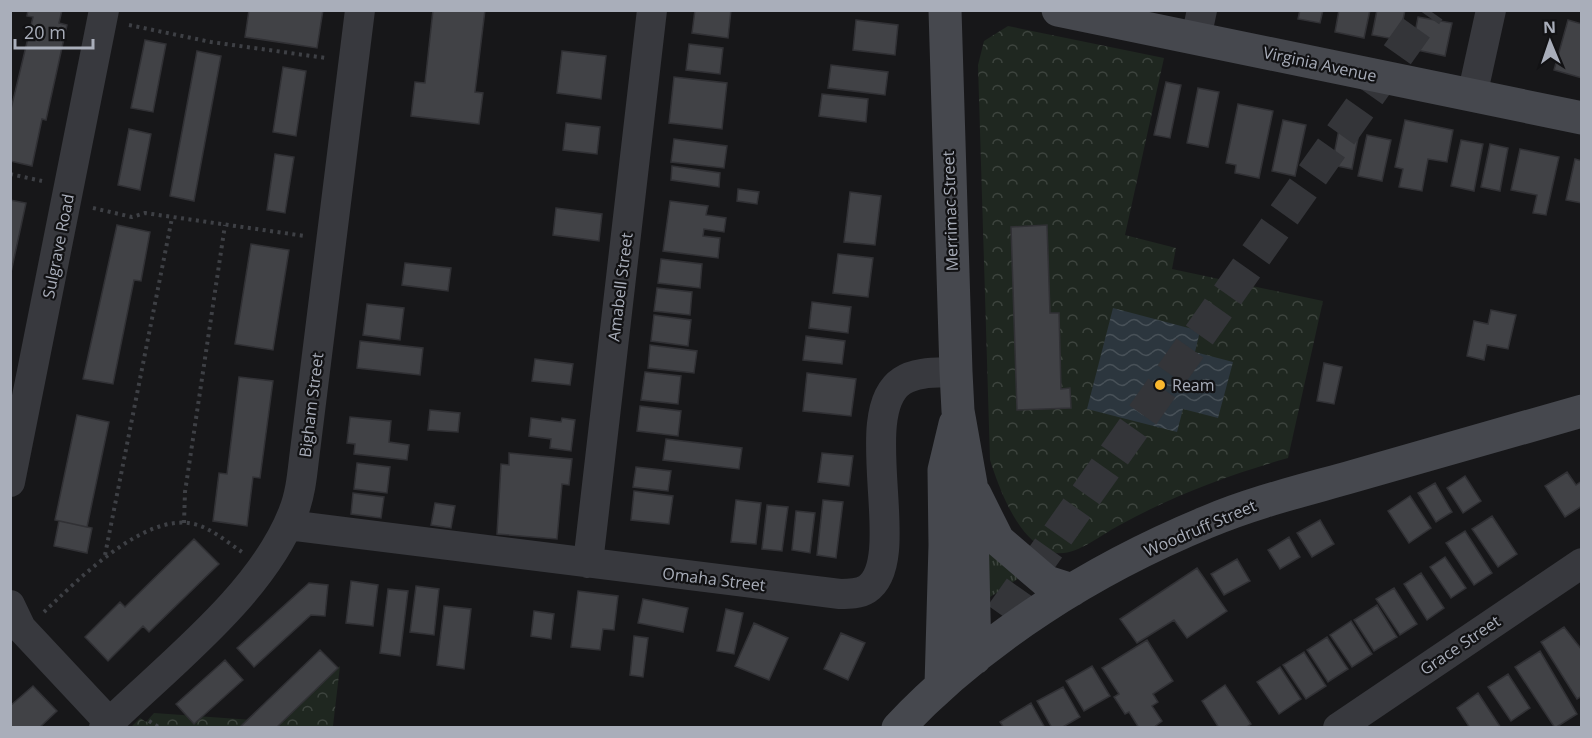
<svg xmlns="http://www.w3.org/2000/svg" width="1592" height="738" font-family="'Open Sans',sans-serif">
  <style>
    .grass { fill: url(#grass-tufts) }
    .park { fill: url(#park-crowns) }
    .water { fill: url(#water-waves) }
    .building { fill: #414246; stroke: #313135; stroke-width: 1.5 }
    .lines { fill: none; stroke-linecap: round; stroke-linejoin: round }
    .secondary-tunnel { stroke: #343539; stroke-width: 33; stroke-dasharray: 33 16; stroke-linecap: butt }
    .path { stroke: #3e4045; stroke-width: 4; stroke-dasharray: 3 4.5; stroke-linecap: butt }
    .street { stroke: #38393e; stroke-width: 30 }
    .secondary { stroke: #46484e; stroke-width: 33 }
    .poi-dot { fill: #fab82e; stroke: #121214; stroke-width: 2 }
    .labels { text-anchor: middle; stroke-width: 4.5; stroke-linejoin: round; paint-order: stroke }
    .street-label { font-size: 16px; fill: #a9aeba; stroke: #121214 }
    .poi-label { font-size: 16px; fill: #a9aeba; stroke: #121214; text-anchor: start }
  </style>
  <defs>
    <pattern id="grass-tufts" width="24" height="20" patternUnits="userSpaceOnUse" patternTransform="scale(1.5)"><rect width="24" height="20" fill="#1f2720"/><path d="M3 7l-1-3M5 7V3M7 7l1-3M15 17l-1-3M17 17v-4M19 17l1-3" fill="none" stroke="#3d443e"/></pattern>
    <pattern id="park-crowns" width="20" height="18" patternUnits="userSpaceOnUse" patternTransform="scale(1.5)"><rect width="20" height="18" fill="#1f2720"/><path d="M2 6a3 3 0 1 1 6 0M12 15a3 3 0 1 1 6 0" fill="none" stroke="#3d443e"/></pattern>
    <pattern id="water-waves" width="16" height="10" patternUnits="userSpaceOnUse" patternTransform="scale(1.5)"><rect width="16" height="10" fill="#2c363e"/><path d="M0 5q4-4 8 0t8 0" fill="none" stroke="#485158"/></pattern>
  </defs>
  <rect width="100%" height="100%" fill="#171719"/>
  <path class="grass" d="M979,532L1019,578L981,603Z"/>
  <path class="park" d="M1008,26L1164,58L1125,235L1176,248L1172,269L1323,301L1288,458C1228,475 1172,496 1118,526C1101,535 1076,556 1056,553C1020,546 1000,491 990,460L978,65L984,41Z
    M340,666L333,726L349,727L130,728L140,718L146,722L154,713L279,722Z"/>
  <path class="water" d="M1113,308L1200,331L1195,352L1233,362L1218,418L1183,409L1177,432L1087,409Z"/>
  <path class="building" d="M28,10H62L59,23L67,25L46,120L42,119L32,166L10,161V113L33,17L27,16Z
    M249,10H323L317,48L245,37Z
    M433,10H485L475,92L483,93L479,124L411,116L415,82L425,83Z
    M695,10H731L728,38L692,33Z
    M1300,10H1323L1320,23L1298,19Z
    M1339,10H1370L1364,38L1335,32Z
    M1377,10H1405L1399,40L1372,35Z
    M1418,17L1452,23L1445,56L1412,49Z
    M856,20L898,25L895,55L853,50Z
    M1568,20L1582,24V78L1554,70Z
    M145,40L166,44L153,112L131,108Z
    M689,44L723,48L720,74L686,70Z
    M197,51L221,56L194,201L170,196Z
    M562,51L606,56L601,99L557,93Z
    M831,65L888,72L885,95L828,88Z
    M283,67L306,71L296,136L273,132Z
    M674,77L727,83L722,129L669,123Z
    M1166,82L1181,85L1170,138L1154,135Z
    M1198,88L1219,92L1208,147L1187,143Z
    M822,94L868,99L866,122L819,116Z
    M1238,104L1273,111L1259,178L1235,173L1236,165L1226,163Z
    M1283,120L1306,125L1295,176L1272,171Z
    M1405,120L1453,130L1447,162L1428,159L1422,191L1399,187L1403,169L1395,167Z
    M566,123L600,127L597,154L563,150Z
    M129,129L151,134L140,190L118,185Z
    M1339,129L1359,133L1352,169L1332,165Z
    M1367,135L1391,140L1382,181L1358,176Z
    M674,139L727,146L724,168L671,162Z
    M1461,140L1483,144L1474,191L1451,186Z
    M1490,144L1508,148L1500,191L1481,187Z
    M1520,149L1559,157L1546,215L1533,213L1537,195L1511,190Z
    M275,154L294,157L285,213L267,210Z
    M1575,159L1582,161V203L1566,200Z
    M672,166L720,173L719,187L671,180Z
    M738,189L759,192L757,204L737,201Z
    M850,192L881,196L875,245L844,242Z
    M10,200L26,203L10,277Z
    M670,201L708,206L706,215L726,218L724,232L704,229L703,236L720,238L718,258L663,251Z
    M556,208L602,214L599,241L553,235Z
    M117,225L150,232L141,281L134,280L113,384L83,379Z
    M1047,225L1050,313H1059L1061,389L1070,388L1071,408L1017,410L1011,227Z
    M251,244L289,250L273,350L235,344Z
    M838,254L873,258L868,297L833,293Z
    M661,259L702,264L700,288L658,283Z
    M405,263L451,268L448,291L402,285Z
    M657,288L692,292L690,315L654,311Z
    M812,302L851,307L848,333L809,328Z
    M367,304L404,308L400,340L363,335Z
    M1491,310L1516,315L1508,349L1487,345L1484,360L1467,356L1474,321L1488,324Z
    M654,315L691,320L688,346L651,341Z
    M806,336L845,341L842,364L803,360Z
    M360,341L423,348L420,375L357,368Z
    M650,345L697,351L694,373L648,368Z
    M535,359L573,364L570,385L532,381Z
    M1324,363L1342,367L1334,404L1317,401Z
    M645,372L681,376L678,404L641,400Z
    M807,373L856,379L851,416L803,411Z
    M239,377L273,381L260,478L253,477L247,526L213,521L219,473L227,474Z
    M640,406L681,411L678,436L637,431Z
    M430,410L460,413L458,432L428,430Z
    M77,415L109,422L87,527L55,520Z
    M350,417L391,421L389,442L409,445L407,460L354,454L355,444L347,443Z
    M531,418L561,422L562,418L575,420L571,451L550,448L551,439L529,436Z
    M666,439L742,448L739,469L663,460Z
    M509,453L572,459L569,485L562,484L557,539L497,534L501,464L509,465Z
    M822,453L853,456L849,486L818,482Z
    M357,463L390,467L387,493L354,489Z
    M636,467L671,471L668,491L633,487Z
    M1567,472L1576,485L1582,481V506L1565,517L1545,486Z
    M1465,476L1481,501L1463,513L1447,488Z
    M1435,483L1452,512L1436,522L1418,493Z
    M634,491L673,496L669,524L631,520Z
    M353,493L384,497L381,518L351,514Z
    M1410,496L1431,528L1409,543L1388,511Z
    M736,500L761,503L756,544L731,542Z
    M823,500L843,502L836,558L817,555Z
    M435,503L455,506L451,528L431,525Z
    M767,505L788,507L782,551L762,549Z
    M796,511L815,513L810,553L792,550Z
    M1492,516L1517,554L1498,567L1472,529Z
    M1320,520L1334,544L1312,557L1297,533Z
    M59,521L92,528L87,553L54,546Z
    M1465,531L1492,573L1474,585L1446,543Z
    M1289,537L1300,557L1280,569L1268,550Z
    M194,539L219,564L149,632L143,626L108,661L85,637L120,602L125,607Z
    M1445,557L1466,588L1451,598L1430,567Z
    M1237,559L1250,581L1224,595L1211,574Z
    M1197,568L1227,611L1187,638L1174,620L1137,643L1120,619Z
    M1421,573L1444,608L1427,620L1404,584Z
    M351,581L378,585L373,626L346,623Z
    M309,583L328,585L325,616L311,615L254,667L237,648Z
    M416,586L439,589L434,635L410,632Z
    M1394,588L1417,624L1400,635L1376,599Z
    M388,589L408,591L400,656L380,653Z
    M578,591L618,596L614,630L603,629L600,650L571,647Z
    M643,599L688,608L683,632L638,623Z
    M1377,605L1397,637L1374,651L1354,620Z
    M444,606L471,609L464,669L437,665Z
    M726,609L743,613L734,654L717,651Z
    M534,611L554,614L551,639L531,636Z
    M1351,621L1372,654L1352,667L1330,635Z
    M754,623L788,638L769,680L735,666Z
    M1564,627L1582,650V696L1577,699L1541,642Z
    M841,633L865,643L848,680L824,669Z
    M634,636L648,638L643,677L630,675Z
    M1327,637L1348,669L1328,682L1307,650Z
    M1147,640L1173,681L1153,694L1158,702L1152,706L1162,721L1153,728H1139L1129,712L1125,714L1114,697L1119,694L1102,668Z
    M320,650L338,668L276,728H239Z
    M1540,651L1577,714L1555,728L1515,667Z
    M1304,652L1326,686L1306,699L1283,665Z
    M225,660L243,680L194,724L176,704Z
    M1092,666L1110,696L1084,711L1066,681Z
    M1280,667L1301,699L1279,714L1257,682Z
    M1508,674L1530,708L1511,721L1488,687Z
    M1225,685L1251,724L1245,728H1219L1202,701Z
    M33,686L57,711L39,728H10V706Z
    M1063,687L1080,717L1061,728H1052L1037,701Z
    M1478,693L1501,728H1470L1457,708Z
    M1031,703L1045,728H1004L1000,722Z"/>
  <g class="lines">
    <path class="secondary-tunnel" d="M973,655L1429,10"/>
    <path class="path" d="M129,25L211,42L326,58
      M10,174L42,181
      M93,208L132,217L145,213L305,236
      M184,523L185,492L225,225
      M105,555L172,218
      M44,612C77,581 144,512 194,524C211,528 227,542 242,552
      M149,721L160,728"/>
    <path class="street" d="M1196,38L1202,10
      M1472,96L1491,10
      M10,482L104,10
      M288,525L840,594C849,594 859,594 867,589C911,560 853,413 902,381C917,371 939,373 956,372
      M588,563L652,10
      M10,605L21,628L109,722
      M104,728C167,666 261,595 293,513C300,496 302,477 304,459L360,10
      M1338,728L1582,563"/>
    <path class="secondary" d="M945,10L956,372L958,411L971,484L975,658
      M1058,10L1582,118
      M975,494L998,540L1047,582L1072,590
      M941,685L945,545L944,470L955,424
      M898,728C983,638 1093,569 1207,522C1254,502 1305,490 1354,476C1430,454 1506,432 1582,411"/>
  </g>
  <circle class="poi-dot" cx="1160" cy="385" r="6"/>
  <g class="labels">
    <g class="street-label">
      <text transform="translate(1320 64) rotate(12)" y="6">Virginia Avenue</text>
      <text transform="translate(950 211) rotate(-92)" y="6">Merrimac Street</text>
      <text transform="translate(58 246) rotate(-79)" y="6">Sulgrave Road</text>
      <text transform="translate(620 287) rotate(-83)" y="6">Amabell Street</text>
      <text transform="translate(311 405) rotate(-83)" y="6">Bigham Street</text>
      <text transform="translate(1200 528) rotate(-23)" y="6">Woodruff Street</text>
      <text transform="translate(714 579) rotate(7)" y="6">Omaha Street</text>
      <text transform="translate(1460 645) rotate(-34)" y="6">Grace Street</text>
    </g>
    <g class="poi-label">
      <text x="1172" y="391">Ream</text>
    </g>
  </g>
  <rect width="1592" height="738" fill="none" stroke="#a9aeba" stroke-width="24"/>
  <g transform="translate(1550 42) rotate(358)" stroke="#121214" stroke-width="4.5" paint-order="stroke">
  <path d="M0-4.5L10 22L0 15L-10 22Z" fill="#a9aeba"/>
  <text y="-9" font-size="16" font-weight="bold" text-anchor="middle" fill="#a9aeba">N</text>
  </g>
  <path d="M15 39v9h78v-9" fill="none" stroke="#a9aeba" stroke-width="3"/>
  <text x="24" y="39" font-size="18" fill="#a9aeba" stroke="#121214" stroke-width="4.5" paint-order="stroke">20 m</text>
</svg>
